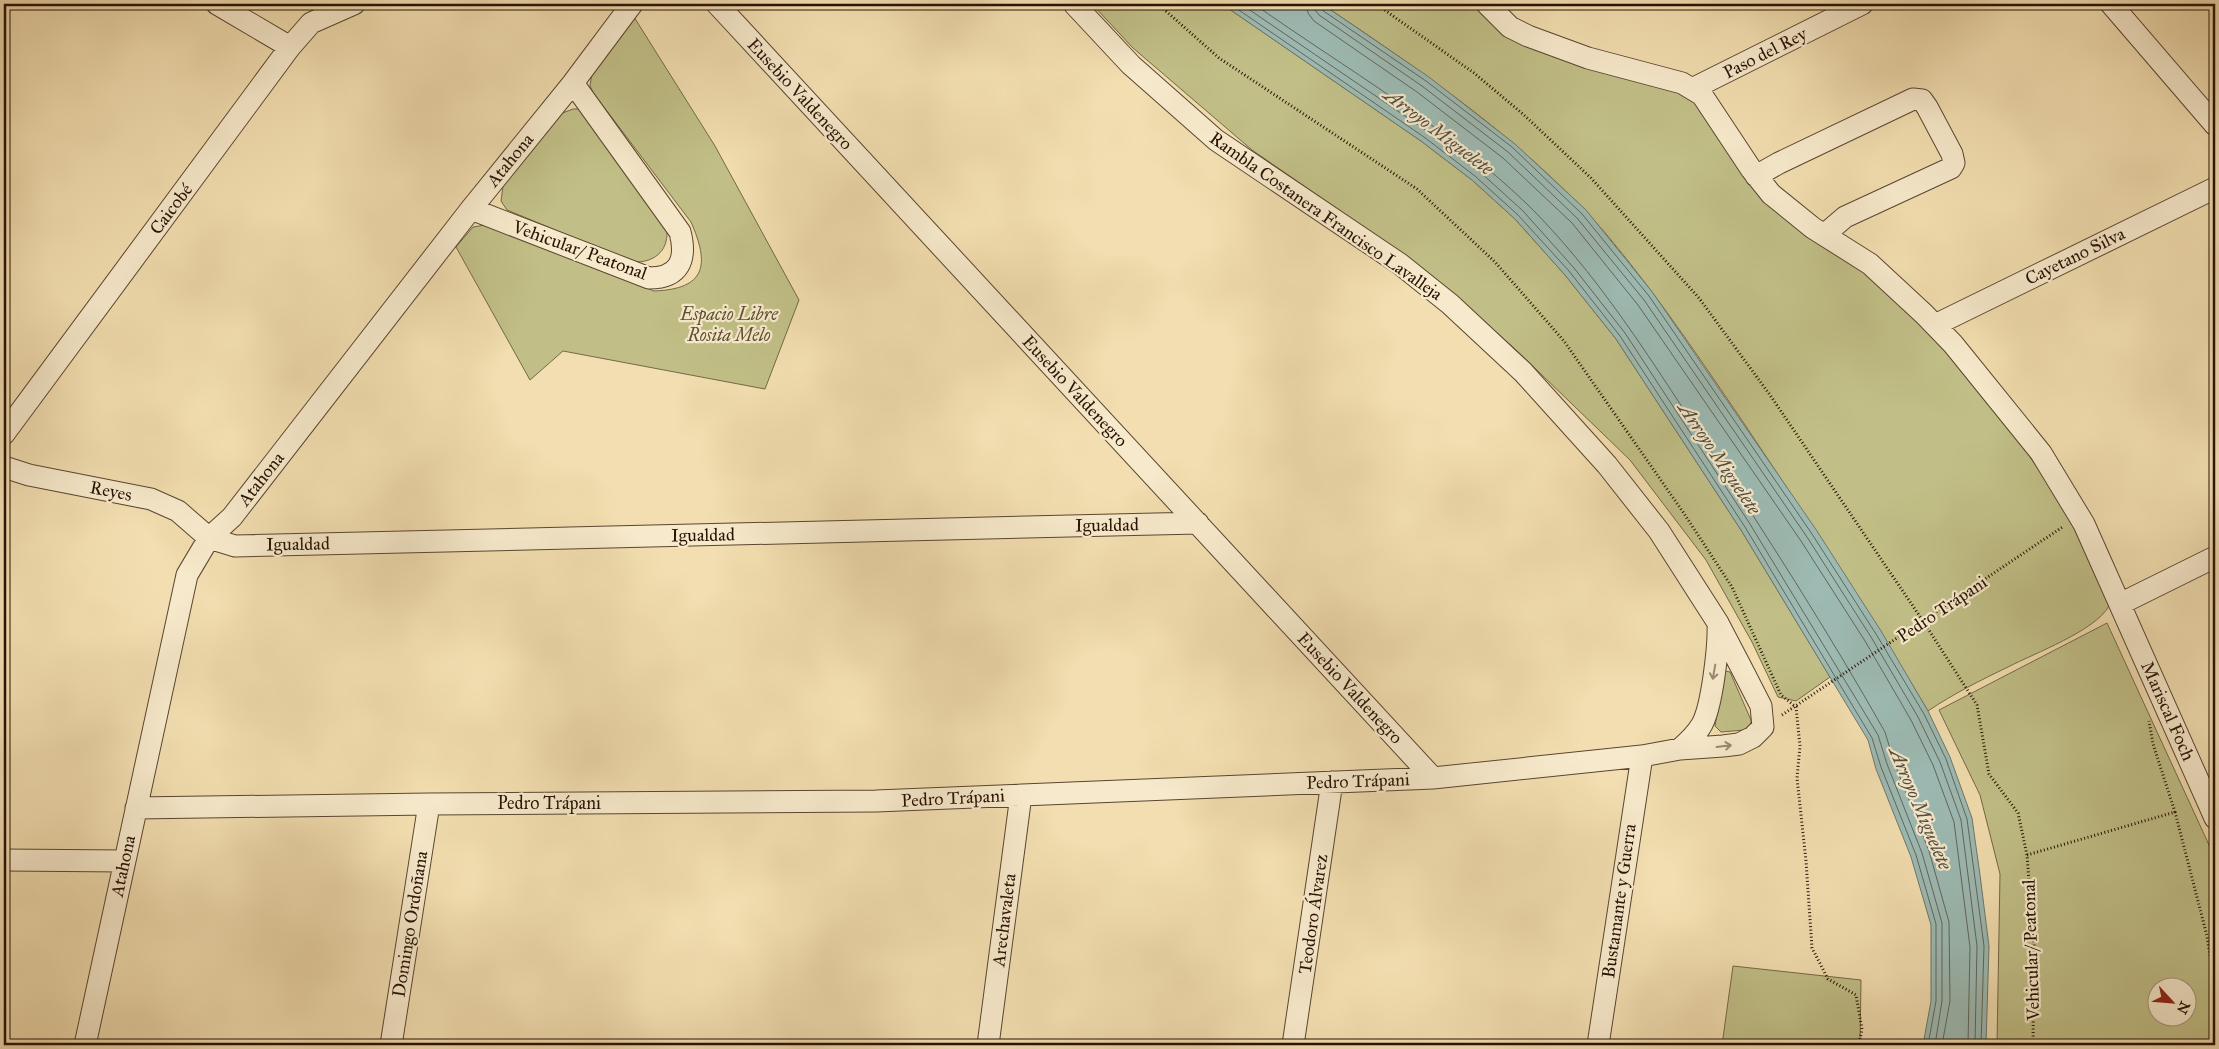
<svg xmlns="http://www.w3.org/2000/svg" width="2219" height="1049" font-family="'IM FELL Great Primer',serif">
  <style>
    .green { fill: #c1bf87; stroke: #746846; fill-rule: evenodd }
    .water { fill: #9dbbb4; stroke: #6e776e }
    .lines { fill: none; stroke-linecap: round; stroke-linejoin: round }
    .shore { stroke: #62665c; stroke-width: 1 }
    .minor-casing { stroke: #5a4530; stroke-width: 23 }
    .path { stroke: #281205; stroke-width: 3; stroke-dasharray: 1 2.5; stroke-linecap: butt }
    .minor { stroke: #f7eacc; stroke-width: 21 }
    .oneway { stroke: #9a8972 }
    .labels { text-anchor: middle; stroke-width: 4.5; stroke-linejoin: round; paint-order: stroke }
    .street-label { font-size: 18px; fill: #281205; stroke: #f7eacc }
    .park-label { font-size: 18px; font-style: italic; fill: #5e4f32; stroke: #f7eacc }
    .water-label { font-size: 19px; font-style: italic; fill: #514d42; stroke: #f7eacc }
  </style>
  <rect width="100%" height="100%" fill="#f2deb0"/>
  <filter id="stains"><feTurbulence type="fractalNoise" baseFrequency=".004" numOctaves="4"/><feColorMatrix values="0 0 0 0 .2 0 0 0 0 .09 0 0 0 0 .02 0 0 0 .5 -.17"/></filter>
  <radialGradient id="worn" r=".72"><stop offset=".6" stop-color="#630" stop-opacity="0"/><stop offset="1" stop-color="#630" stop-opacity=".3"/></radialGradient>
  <path class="green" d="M1092,4H1222L1421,141L1472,180L1515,219L1565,275L1616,339L1741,530L1830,677L1796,701L1778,697L1752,642L1706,560L1630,460L1515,349L1447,289L1372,233L1252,150L1133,48Z
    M1322,4H1479L1690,96L1756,186L1862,270L1926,328L1975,383L2020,442L2054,493L2074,528L2109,606C2095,631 2035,653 2008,667C1981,680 1953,694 1928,711C1868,610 1804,513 1739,416C1691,346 1643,274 1586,211C1576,200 1563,189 1552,178C1482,112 1402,58 1322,4Z
    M634,17L715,146L799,300L765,389L563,351L530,380L456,247L473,227L491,224L654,291C706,289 710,265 691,222L594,94L590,86L592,73Z
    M573,109H579L667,231C668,252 653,263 633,262L507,210L501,201L503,186L560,114Z
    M2107,623L2215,858V1045H1997L2000,874L1980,795L1939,710ZM2186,986V1016H2156V986Z
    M1725,671L1730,672L1751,720V724L1744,730L1721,732L1715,726Z
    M1733,966L1861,980L1860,1045H1722Z"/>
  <path class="water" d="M1222,4H1322L1429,77L1515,144L1586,210L1653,293L1817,531L1881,631L1928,711L1950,757L1972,818L1980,875L1989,946L1986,1045H1923L1931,1001V925L1911,857L1876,769L1868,740L1741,530L1616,339L1565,275L1515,219L1472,180L1421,141Z"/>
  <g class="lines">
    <path class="shore" d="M1230,4L1424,137L1475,176L1518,215L1569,271L1620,336L1745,527L1872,738L1881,767L1916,855L1936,924V1001L1928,1045
      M1241,4L1427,131L1479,171L1523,211L1574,268L1625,333L1750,524L1878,735L1887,764L1922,853L1942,923V1001L1935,1045
      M1254,4C1346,69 1446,126 1527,204C1596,272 1648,355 1701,436C1765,533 1828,631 1885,732L1894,762L1929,851L1949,922L1950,1001L1942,1045
      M1306,4L1308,13L1314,21L1417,92L1503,158L1572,223L1638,305L1801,541L1865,641L1911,720L1933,765L1954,822L1970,947L1968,1045
      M1314,4L1315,10L1319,15L1422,86L1508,152L1577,218L1644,300L1807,537L1871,637L1918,717L1940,762L1961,820L1977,946L1975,1045
      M1320,4L1322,10L1426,81L1512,147L1582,214L1649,296L1812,534L1876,634L1924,714L1946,759L1967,819L1984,946L1981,1045"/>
    <defs>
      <path id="minor" d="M217,4L290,47
        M717,4L1433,778
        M1487,4L1510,27L1528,36L1588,58L1682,83L1702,95L1751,169L1771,194L1813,228L1870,264L1924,314L1953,344L2041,453L2084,524L2215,818
        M2111,4L2215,125
        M1694,88L1862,4
        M1756,176L1779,163L1913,99L1922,100L1927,107L1952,154L1954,163L1951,168L1845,217L1824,235
        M471,209L649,278C680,278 687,259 680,232L573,83
        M1935,325L2215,188
        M4,434L290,47L311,23L354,4
        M4,467L29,475L151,499L178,511L209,538L235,546L1198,523
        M2120,604L2215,557
        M1680,749C1688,742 1695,736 1701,726C1712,709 1719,645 1718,623
        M136,808L429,804L876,801L1433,778L1642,756L1680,749L1723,746L1739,744L1753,737L1763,727L1761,706L1741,667L1718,623L1659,531L1607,465L1523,372L1450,304L1400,264L1216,140L1131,65L1074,4
        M4,860L124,861
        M85,1045L187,575L209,538L232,517L471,209L573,83L632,4
        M391,1045L429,804
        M988,1045L1021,795
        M1293,1045L1332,782
        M1598,1045L1642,756"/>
    </defs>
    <use href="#minor" class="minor-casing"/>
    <path class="path" d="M1158,4L1219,58L1417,189L1495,262L1564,341L1683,512L1732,587L1781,695L1796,707L1800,746L1797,778L1806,861L1812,948L1828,979L1856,995L1862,1029L1859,1045
      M1376,4L1474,73L1524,115L1591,178L1699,298L1770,395L1923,621L1977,705L1989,774L2018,813L2027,855L2034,945L2033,1045
      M1782,715L2064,526
      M2175,812L2207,936L2213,974L2211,1045
      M2027,855L2175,812L2153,744L2149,721"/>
    <use href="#minor" class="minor"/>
  </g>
  <defs><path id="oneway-shaft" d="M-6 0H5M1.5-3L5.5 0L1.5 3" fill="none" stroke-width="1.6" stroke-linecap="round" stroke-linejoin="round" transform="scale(1.25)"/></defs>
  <g class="oneway">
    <use href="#oneway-shaft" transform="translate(1714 672) rotate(100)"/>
    <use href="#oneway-shaft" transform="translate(1724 746) rotate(-7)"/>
  </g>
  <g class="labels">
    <g class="street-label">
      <text transform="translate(1765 53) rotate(-27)" y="6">Paso del Rey</text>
      <text transform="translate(800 94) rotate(47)" y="6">Eusebio Valdenegro</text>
      <text transform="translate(510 160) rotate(-51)" y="6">Atahona</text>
      <text transform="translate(171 209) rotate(-53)" y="6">Caicobé</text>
      <text transform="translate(1326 216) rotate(35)" y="6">Rambla Costanera Francisco Lavalleja</text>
      <text transform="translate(580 250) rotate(20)" y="6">Vehicular/ Peatonal</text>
      <text transform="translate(2075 256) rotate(-26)" y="6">Cayetano Silva</text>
      <text transform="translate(1075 391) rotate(47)" y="6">Eusebio Valdenegro</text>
      <text transform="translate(261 479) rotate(-52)" y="6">Atahona</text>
      <text transform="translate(111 491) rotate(11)" y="6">Reyes</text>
      <text transform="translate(1107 525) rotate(-1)" y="6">Igualdad</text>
      <text transform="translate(703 535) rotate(-1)" y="6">Igualdad</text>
      <text transform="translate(298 544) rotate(-1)" y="6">Igualdad</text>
      <text transform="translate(1942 609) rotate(-34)" y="6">Pedro Trápani</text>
      <text transform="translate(1350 688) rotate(47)" y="6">Eusebio Valdenegro</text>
      <text transform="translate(2168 711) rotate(66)" y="6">Mariscal Foch</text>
      <text transform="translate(1358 781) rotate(-2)" y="6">Pedro Trápani</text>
      <text transform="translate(953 798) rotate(-3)" y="6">Pedro Trápani</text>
      <text x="549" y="809">Pedro Trápani</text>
      <text transform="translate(123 866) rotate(-78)" y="6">Atahona</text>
      <text transform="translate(1619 901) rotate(-82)" y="6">Bustamante y Guerra</text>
      <text transform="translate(1313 914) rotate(-82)" y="6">Teodoro Álvarez</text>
      <text transform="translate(1004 920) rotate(-83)" y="6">Arechavaleta</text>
      <text transform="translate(410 924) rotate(-81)" y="6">Domingo Ordoñana</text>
      <text transform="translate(2031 950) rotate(-92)" y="6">Vehicular/ Peatonal</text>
    </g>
    <g class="park-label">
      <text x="729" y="320">Espacio Libre<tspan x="729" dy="21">Rosita Melo</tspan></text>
    </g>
    <g class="water-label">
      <text transform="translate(1439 131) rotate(37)" y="7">Arroyo Miguelete</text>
      <text transform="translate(1720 458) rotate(56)" y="7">Arroyo Miguelete</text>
      <text transform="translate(1921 808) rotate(67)" y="7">Arroyo Miguelete</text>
    </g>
  </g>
  <rect width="2219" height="1049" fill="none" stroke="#f2deb0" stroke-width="20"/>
  <rect x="5" y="5" width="2209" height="1039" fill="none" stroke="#281205" stroke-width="2.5"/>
  <rect x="10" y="10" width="2199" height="1029" fill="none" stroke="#281205"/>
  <g transform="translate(2172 1002) rotate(116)"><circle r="24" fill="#f7eacc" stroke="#a4947c"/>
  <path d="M0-4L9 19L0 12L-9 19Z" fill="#8f2418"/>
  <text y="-8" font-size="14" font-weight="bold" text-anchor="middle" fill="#281205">N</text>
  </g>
  <rect width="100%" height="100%" filter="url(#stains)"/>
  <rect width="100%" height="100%" fill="url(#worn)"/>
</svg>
